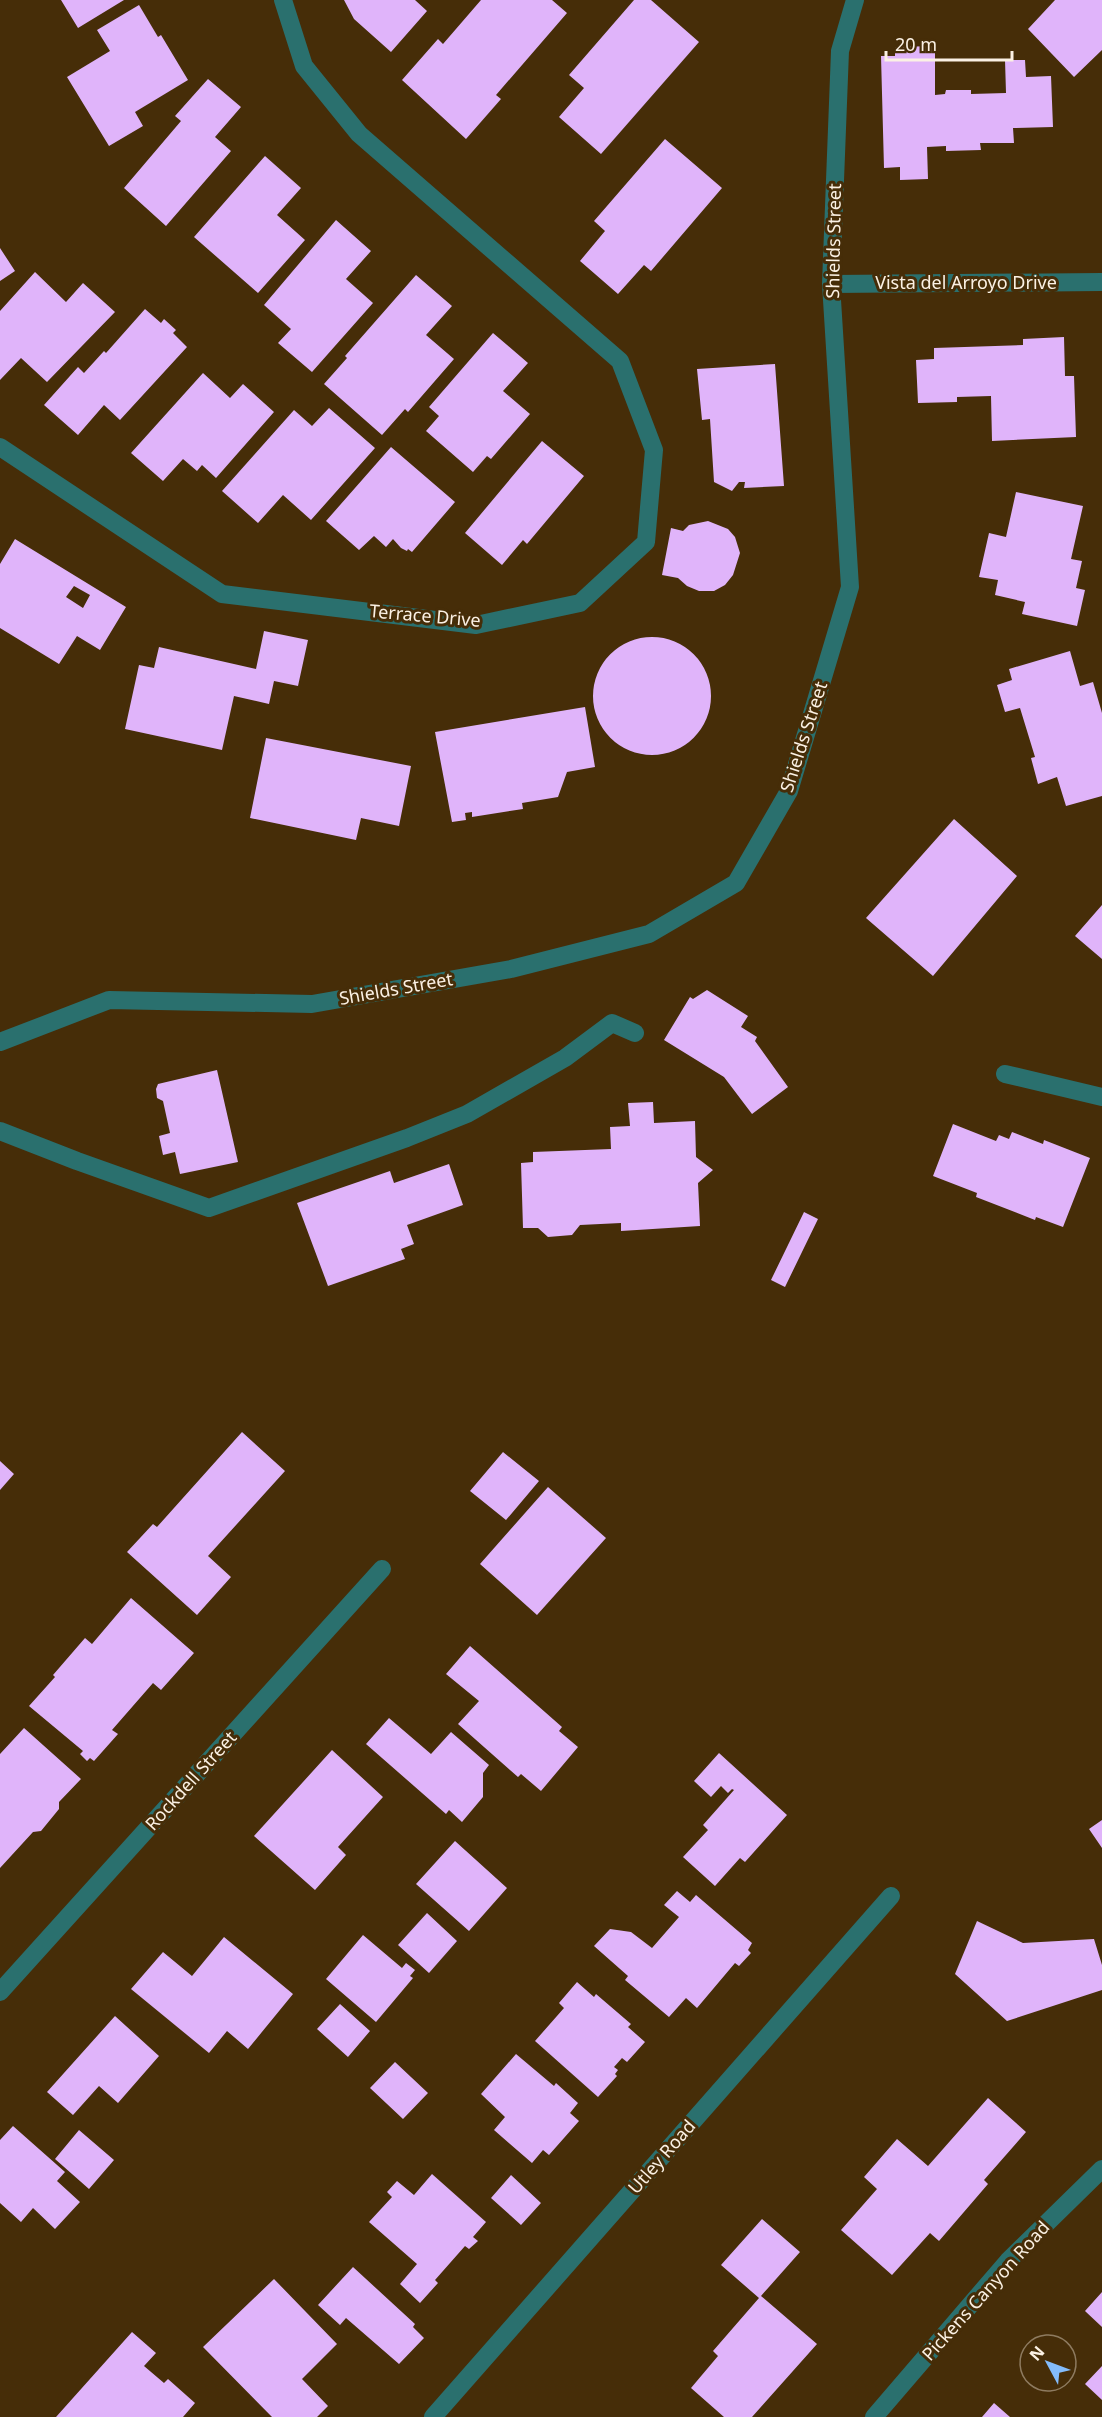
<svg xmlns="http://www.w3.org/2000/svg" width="1102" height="2417" font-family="'Noto Sans',sans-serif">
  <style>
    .building { fill: #e0b4fa; fill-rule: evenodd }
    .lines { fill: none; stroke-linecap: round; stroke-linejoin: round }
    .minor { stroke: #2a706e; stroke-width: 18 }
    .labels { text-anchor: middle; stroke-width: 6; stroke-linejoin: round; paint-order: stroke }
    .street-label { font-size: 18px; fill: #fbf1e4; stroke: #462d08 }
  </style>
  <rect width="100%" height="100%" fill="#462d08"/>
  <path class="building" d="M61,0H124L78,28Z
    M344,0H415L427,11L391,52L354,19Z
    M481,0H552L567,13L496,95L501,99L466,139L402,80L438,39L443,44Z
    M634,0H651L699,42L601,154L559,117L584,88L569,75Z
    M1055,0H1102V50L1074,77L1028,29Z
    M139,5L158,37L161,35L188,80L135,112L143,126L109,146L67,77L110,51L97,30Z
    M935,46V95L945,94L946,90H971V94L1006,93L1005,60H1025L1026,77L1051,76L1053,127L1013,128L1014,143H980L981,150L946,151V146L927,147L928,179L900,180V167L884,168L881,56H895V47Z
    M208,79L241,107L215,137L231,151L166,226L124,188L181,121L175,116Z
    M665,139L722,188L651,271L644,265L618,294L580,261L605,231L594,221Z
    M265,156L301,188L277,215L305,240L258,293L194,237Z
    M336,220L371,251L346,279L373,303L312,372L278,343L291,329L264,305Z
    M0,248L15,271L0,281Z
    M35,272L66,302L83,283L115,312L47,382L21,358L0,380V311Z
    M416,275L452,306L426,335L454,359L408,412L405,409L382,435L324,384L347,358L345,356Z
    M145,309L161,323L164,319L176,330L173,333L187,347L120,420L104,405L78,435L44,405L78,367L84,373L104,351L106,353Z
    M493,333L528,363L503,391L530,414L491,459L487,456L473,472L426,431L439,416L429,407Z
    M1064,337L1065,376H1074L1076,437L992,441L991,396L957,397V402L918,403L916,360L934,359V348L1023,345V339Z
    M775,364L784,486L744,488L745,482H739L732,491L714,482L710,419L702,420L697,369Z
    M203,373L230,398L243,384L274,412L216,478L202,465L197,471L183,459L163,481L131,453Z
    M329,408L375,448L311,520L283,495L258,523L222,491L294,410L312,426Z
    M542,441L584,476L527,544L523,540L502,565L465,533Z
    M391,447L455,502L412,552L408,549L407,551L401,548L393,539L386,547L374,536L359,550L326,521Z
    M1016,492L1083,506L1071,559L1082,561L1076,588L1085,590L1077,626L1022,614L1025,602L995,595L998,580L979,577L989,533L1006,537Z
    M708,521L728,529L735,537L740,553L733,575L725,585L714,591H699L687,586L678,578L662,575L671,528L683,531L689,525Z
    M15,539L126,607L100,650L77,636L59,664L0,628V564ZM74,586L90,595L83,608L66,597Z
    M264,631L308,640L298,686L274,681L269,704L234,696L222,750L125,729L139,665L154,668L159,647L256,669Z
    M593 696a59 59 0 1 1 118 0a59 59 0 1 1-118 0Z
    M1070,651L1080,686L1093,682L1102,713V796L1066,806L1057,777L1038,784L1031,758L1035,757L1020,708L1005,712L997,685L1012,680L1009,669Z
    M585,707L595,767L567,772L558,797L522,803L523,809L472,817V812L465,813L466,820L452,822L435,732Z
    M266,738L411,766L399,826L361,818L356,840L250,818Z
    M954,819L1017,876L933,976L866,918Z
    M1102,905V959L1075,936Z
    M707,990L748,1016L741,1027L757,1037L755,1041L788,1087L752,1114L724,1077L664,1040L690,997L693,999Z
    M217,1070L238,1162L180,1174L175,1152L163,1155L159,1136L170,1133L163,1101L157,1098L156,1089L158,1084Z
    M653,1102L654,1123L695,1121L696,1157L713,1170L698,1183L700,1226L621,1231V1223L580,1225L572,1235L548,1237L538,1228H523L521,1163L533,1162V1152L611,1149L610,1127L630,1126L628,1103Z
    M953,1124L996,1141L999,1135L1009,1139L1012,1132L1043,1144L1044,1140L1090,1158L1063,1227L1036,1217L1035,1220L976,1197L977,1193L933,1176Z
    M449,1164L463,1205L407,1225L414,1244L401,1249L405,1259L328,1286L297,1203L390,1171L394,1183Z
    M804,1212L818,1219L785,1287L771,1280Z
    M242,1432L285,1471L208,1556L231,1577L197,1615L127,1552L153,1524L157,1527Z
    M503,1452L539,1481L506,1520L470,1491Z
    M0,1461L14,1474L0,1490Z
    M548,1487L606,1538L537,1615L480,1564Z
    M131,1598L194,1653L161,1690L153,1683L112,1730L118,1734L94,1761L90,1758L87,1761L80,1754L83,1751L29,1706L55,1677L53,1675L85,1638L92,1644Z
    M470,1646L562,1727L559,1731L578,1747L541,1791L521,1774L518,1777L458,1724L479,1701L446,1674Z
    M389,1718L431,1754L451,1732L489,1765L483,1773V1797L462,1822L449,1810L446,1814L366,1744Z
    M24,1728L81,1779L59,1802V1809L41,1831L33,1832L0,1868V1754Z
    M332,1750L383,1797L338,1847L346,1855L315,1890L254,1836Z
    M719,1753L787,1815L745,1862L740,1858L715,1886L683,1857L708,1830L703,1825L734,1790L732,1789L728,1793L721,1786L711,1797L694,1781Z
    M1102,1820V1848L1089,1829Z
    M455,1841L507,1888L469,1931L416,1884Z
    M677,1891L690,1902L696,1895L752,1943L748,1950L751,1953L739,1966L735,1963L697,2008L686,1998L669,2017L625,1980L628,1976L594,1946L610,1929L631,1932L652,1948L679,1917L664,1905Z
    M427,1913L457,1941L429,1973L398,1945Z
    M977,1921L1023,1943L1094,1939L1102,1965V1990L1007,2021L955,1974Z
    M363,1935L402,1968L406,1963L415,1970L410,1976L413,1978L376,2022L326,1979Z
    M224,1937L293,1994L248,2049L227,2031L209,2053L131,1989L163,1952L192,1976Z
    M577,1982L594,1997L596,1994L631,2024L628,2027L645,2042L627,2062L622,2058L614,2067L618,2070L615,2074L617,2076L598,2097L535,2041L564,2008L559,2003Z
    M340,2004L370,2031L348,2057L317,2029Z
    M115,2016L159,2056L118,2103L99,2086L73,2115L47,2092Z
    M516,2054L554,2086L556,2083L578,2103L570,2113L579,2121L549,2155L543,2150L532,2163L494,2130L505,2117L481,2094Z
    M395,2062L428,2093L403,2119L370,2088Z
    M988,2098L1026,2132L984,2180L988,2184L939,2241L930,2233L892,2275L841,2230L877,2189L864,2177L897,2139L928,2166Z
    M13,2126L65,2172L57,2181L80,2202L55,2229L33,2208L21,2222L0,2203V2140Z
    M79,2130L114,2160L89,2189L55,2159Z
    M432,2174L486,2222L473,2237L478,2241L469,2249L465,2246L435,2280L438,2283L420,2303L400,2284L417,2264L369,2222L392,2197L387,2192L397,2181L414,2195Z
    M511,2175L541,2203L521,2225L491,2198Z
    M762,2219L800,2252L761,2296L817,2344L752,2417H724L691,2388L718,2356L713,2351L759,2298L721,2265Z
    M353,2267L415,2324L413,2327L424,2338L399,2364L346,2318L340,2325L318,2305Z
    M274,2279L337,2344L302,2379L328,2406L317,2417H272L203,2347Z
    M1102,2292V2327L1085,2311Z
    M132,2332L156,2353L144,2366L164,2383L168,2379L195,2403L183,2417H56Z
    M1102,2366V2400L1085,2384Z
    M994,2403L1010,2417H982Z"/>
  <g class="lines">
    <path class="minor" d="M831,284L1102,282
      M0,447L222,594L476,625L580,603L646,542L654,450L620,361L359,134L304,66L283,0
      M0,1042L109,1000L312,1004L511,969L649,934L736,883L789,791L850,587L831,284L840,51L855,0
      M1005,1074L1102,1097
      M0,1131L77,1161L209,1208L407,1138L467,1114L565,1058L612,1023L635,1033
      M0,1992L382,1569
      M433,2417L891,1896
      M874,2417L1008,2261L1102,2169"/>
  </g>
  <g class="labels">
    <g class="street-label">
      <text transform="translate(834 241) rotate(-89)" y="6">Shields Street</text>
      <text x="966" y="289">Vista del Arroyo Drive</text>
      <text transform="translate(425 616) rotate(5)" y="6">Terrace Drive</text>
      <text transform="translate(804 737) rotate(-72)" y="6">Shields Street</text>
      <text transform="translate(396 989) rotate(-10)" y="6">Shields Street</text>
      <text transform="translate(191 1781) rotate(-48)" y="6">Rockdell Street</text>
      <text transform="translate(662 2157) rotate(-49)" y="6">Utley Road</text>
      <text transform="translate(986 2291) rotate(-48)" y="6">Pickens Canyon Road</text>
    </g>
  </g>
  <g transform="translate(1048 2363) rotate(311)"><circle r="28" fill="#462d08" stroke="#8e7b60" stroke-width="1.5"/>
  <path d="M0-4.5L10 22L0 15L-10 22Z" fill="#84bcfb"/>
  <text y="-9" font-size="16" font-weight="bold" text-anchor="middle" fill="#fbf1e4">N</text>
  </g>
  <path d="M886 51v9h126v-9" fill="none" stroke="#fbf1e4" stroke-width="3"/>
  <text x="895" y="51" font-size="18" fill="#fbf1e4" stroke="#462d08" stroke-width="4.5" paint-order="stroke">20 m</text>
</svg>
